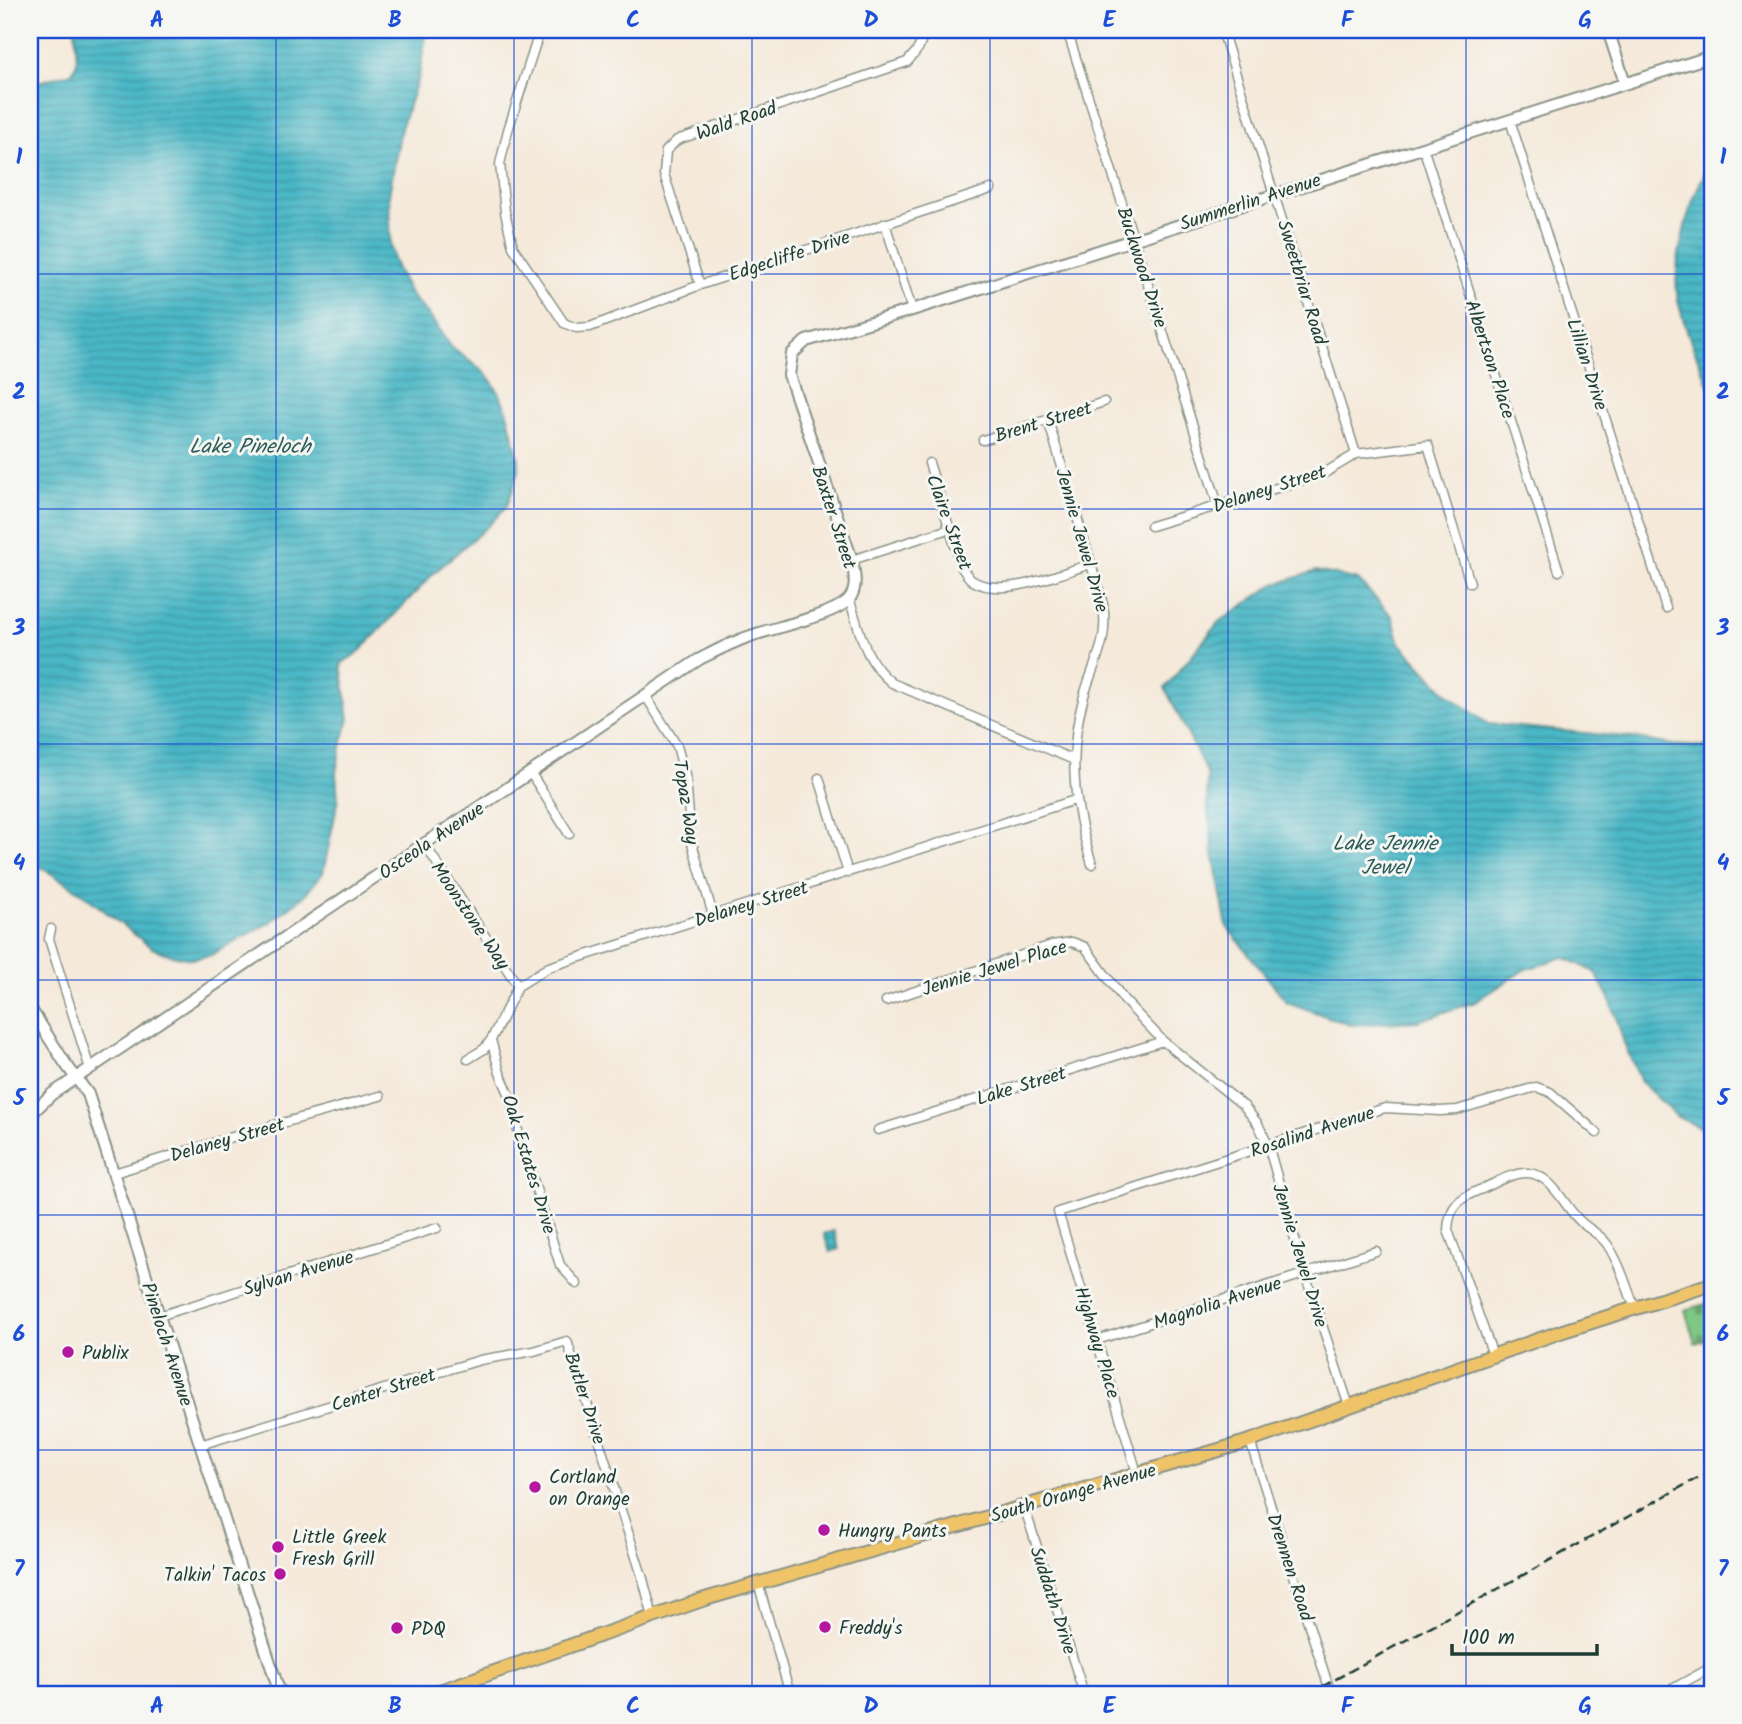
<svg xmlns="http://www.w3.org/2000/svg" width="1742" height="1724" font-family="Kalam,sans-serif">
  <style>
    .cemetery { fill: url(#cemetery-stones); stroke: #4f825c; stroke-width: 2 }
    .water { fill: url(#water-rules); stroke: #347a7d; stroke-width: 2 }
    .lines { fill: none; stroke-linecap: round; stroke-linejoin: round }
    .minor-casing { stroke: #8a9387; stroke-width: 11 }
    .tertiary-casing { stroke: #8a9387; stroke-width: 14 }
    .primary-casing { stroke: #8a9387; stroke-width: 16 }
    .minor { stroke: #fff; stroke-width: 8 }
    .tertiary { stroke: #fff; stroke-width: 10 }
    .primary { stroke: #efc469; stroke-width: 12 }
    .rail { stroke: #1f3d34; stroke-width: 2.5; stroke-dasharray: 10 5; stroke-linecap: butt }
    .grid { fill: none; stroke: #1d4ed8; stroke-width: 2; stroke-opacity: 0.55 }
    .poi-dot { fill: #b5179e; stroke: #f6f6f2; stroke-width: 2.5 }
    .labels { text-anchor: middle; stroke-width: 6; stroke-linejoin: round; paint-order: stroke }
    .street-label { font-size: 19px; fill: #1f3d34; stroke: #f6f6f2 }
    .poi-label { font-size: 19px; fill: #1f3d34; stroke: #f6f6f2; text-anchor: start }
    .water-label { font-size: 21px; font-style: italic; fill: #2a5c58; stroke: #f6f6f2 }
    .neatline { fill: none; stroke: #1d4ed8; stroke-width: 2.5 }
    .grid-label { font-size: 23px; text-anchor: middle; font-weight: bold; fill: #1d4ed8 }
  </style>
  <defs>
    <pattern id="cemetery-stones" width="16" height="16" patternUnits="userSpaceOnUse" patternTransform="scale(1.75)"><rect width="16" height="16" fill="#7fc784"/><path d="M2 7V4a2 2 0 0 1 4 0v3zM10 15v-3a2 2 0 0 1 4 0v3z" fill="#67a36d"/></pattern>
    <pattern id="water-rules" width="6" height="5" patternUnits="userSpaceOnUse" patternTransform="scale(1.75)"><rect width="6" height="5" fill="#4ab7c6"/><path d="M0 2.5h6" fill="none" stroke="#3d96a2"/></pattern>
  </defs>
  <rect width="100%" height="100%" fill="#f6f6f2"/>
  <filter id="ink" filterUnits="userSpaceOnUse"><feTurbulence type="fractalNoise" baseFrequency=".0143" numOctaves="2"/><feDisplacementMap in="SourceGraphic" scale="14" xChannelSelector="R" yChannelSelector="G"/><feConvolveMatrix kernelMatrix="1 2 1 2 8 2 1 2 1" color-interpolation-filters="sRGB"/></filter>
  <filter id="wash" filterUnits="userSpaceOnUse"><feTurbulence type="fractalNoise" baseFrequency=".00686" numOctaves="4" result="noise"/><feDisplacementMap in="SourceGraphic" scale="28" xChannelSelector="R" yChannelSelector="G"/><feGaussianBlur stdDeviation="1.57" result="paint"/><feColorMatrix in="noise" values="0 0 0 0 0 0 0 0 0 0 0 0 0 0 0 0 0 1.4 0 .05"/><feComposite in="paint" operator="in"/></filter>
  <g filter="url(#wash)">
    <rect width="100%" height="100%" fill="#f5e9da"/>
    <path class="cemetery" d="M1712,1302V1338L1695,1343L1685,1310Z"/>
    <path class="water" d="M75,30H427L419,76L401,128L389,195L391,247L396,267L412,297L428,314L452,348L481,369L490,379L500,394L507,412L519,460V471L507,506L489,525L434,573L359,652L341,664L349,719L342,742L336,772L338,801L323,873L303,897L269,923L211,955L191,959L168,954L152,948L79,891L30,860V84L72,73L77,62Z
      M1712,162V391C1700,366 1684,327 1678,300C1671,264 1691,191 1712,162Z
      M1316,571L1358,580L1392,616L1400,643L1445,692L1488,724L1626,737L1673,745L1712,747V1133L1677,1117L1641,1082L1624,1043L1611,1002L1595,972L1564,957L1524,970L1475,1002L1418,1021L1350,1025L1287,1002L1227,927L1213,853L1207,801V773L1165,688L1218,623L1273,585Z
      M834,1231L839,1249L830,1252L824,1234Z"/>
  </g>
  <g filter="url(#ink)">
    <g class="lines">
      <defs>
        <path id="minor" d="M540,30L508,130L500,164L505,212L513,247L564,323L576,328L590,327L700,285L991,189
          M1067,30L1218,505
          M1222,30L1356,454
          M539,35L554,30
          M1510,120L1666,608
          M1423,147L1559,571
          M885,223L912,310
          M700,285L664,174L666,151L677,140L907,62C916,52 925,44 920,30
          M1048,420L1103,604C1109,644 1094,660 1084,696C1067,755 1074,807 1092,864
          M983,440L1104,402
          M929,463L962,568C965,572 969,579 973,581C1003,599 1060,573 1091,564
          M1151,526L1323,474L1356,454L1428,445L1470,583
          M852,560L949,529
          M849,598C860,631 864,661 892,683L1074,760
          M645,695L677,746L686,779L691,840L713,915
          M530,772L569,834
          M819,778L848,873
          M425,845L518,986
          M51,929L49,939L90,1069
          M886,1001L1052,945L1072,942L1085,947L1124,1000L1163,1041L1244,1106L1258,1124L1268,1145L1305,1274L1349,1406
          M491,1040L500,1073L510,1096L519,1135L560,1265L577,1284
          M468,1059L484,1049L491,1040L518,986L549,967L1075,800
          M878,1130L1163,1041
          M114,1173L239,1135L380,1096
          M159,1316L437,1228
          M1097,1340L1376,1251
          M1493,1355L1448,1230C1449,1206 1460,1197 1482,1189C1496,1183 1513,1172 1528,1173C1552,1175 1563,1204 1578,1219C1587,1229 1599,1233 1607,1244C1620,1263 1626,1286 1635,1308
          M1250,1441L1331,1694
          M200,1445L480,1360L534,1351L567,1341L643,1579L653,1617
          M1137,1473L1058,1212L1385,1108L1440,1111L1457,1110L1536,1087L1550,1092L1597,1133
          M1024,1506L1084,1694
          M758,1583L790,1694
          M1663,1694L1712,1667"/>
        <path id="tertiary" d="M1608,30L1625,83
          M30,1008L65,1063L88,1094L280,1694
          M30,1115L52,1094L698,660C714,652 730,643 748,637C770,628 838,615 850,598C858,586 854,573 852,560L789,375L792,354L806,341L912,310L1712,56"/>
        <path id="primary" d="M431,1694L705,1599L1250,1441L1563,1331L1712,1284"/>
      </defs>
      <use href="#minor" class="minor-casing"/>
      <use href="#tertiary" class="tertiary-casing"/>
      <use href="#primary" class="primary-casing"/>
      <use href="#minor" class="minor"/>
      <use href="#tertiary" class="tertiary"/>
      <use href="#primary" class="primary"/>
      <path class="rail" d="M1309,1694L1712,1470"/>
    </g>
  </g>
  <path class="grid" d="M276,30V1694M514,30V1694M752,30V1694M990,30V1694M1228,30V1694M1466,30V1694M30,274H1712M30,509H1712M30,744H1712M30,980H1712M30,1215H1712M30,1450H1712"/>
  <g class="poi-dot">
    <circle cx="68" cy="1352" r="7"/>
    <circle cx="535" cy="1487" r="7"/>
    <circle cx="824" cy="1530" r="7"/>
    <circle cx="278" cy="1547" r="7"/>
    <circle cx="280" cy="1574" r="7"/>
    <circle cx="825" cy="1627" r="7"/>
    <circle cx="397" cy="1628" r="7"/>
  </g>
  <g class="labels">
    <g class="street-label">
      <text transform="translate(736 120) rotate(-19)" y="7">Wald Road</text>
      <text transform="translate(1250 201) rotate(-18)" y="7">Summerlin Avenue</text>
      <text transform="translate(789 255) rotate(-18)" y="7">Edgecliffe Drive</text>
      <text transform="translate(1143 267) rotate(72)" y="7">Buckwood Drive</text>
      <text transform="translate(1303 282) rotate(73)" y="7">Sweetbriar Road</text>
      <text transform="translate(1491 359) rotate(72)" y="7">Albertson Place</text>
      <text transform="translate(1588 364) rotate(72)" y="7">Lillian Drive</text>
      <text transform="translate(1043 421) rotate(-17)" y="7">Brent Street</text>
      <text transform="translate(1269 488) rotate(-18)" y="7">Delaney Street</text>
      <text transform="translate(835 517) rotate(72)" y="7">Baxter Street</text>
      <text transform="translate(950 522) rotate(70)" y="7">Claire Street</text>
      <text transform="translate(1083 540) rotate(74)" y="7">Jennie Jewel Drive</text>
      <text transform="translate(687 802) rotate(81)" y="7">Topaz Way</text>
      <text transform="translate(431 840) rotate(-34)" y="7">Osceola Avenue</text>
      <text transform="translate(751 903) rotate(-17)" y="7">Delaney Street</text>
      <text transform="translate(471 915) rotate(56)" y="7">Moonstone Way</text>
      <text transform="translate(994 967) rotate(-17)" y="7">Jennie Jewel Place</text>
      <text transform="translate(1021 1085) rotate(-17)" y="7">Lake Street</text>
      <text transform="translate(1312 1131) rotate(-18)" y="7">Rosalind Avenue</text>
      <text transform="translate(227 1139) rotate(-16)" y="7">Delaney Street</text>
      <text transform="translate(530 1164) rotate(73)" y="7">Oak Estates Drive</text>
      <text transform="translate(1301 1255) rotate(73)" y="7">Jennie Jewel Drive</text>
      <text transform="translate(298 1272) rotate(-17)" y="7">Sylvan Avenue</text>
      <text transform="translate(1217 1302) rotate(-18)" y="7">Magnolia Avenue</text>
      <text transform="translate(1098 1342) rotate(73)" y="7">Highway Place</text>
      <text transform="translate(168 1344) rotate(72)" y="7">Pineloch Avenue</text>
      <text transform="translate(383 1389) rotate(-17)" y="7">Center Street</text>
      <text transform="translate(586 1398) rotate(72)" y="7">Butler Drive</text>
      <text transform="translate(1073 1492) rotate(-16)" y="7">South Orange Avenue</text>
      <text transform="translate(1291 1567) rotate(72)" y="7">Drennen Road</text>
      <text transform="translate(1054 1600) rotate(72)" y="7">Suddath Drive</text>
    </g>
    <g class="poi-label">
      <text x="82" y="1359">Publix</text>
      <text x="549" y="1483">Cortland<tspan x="549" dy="22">on Orange</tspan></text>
      <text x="838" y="1537">Hungry Pants</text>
      <text x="292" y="1543">Little Greek<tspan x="292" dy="22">Fresh Grill</tspan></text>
      <text x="266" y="1581" text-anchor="end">Talkin' Tacos</text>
      <text x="839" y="1634">Freddy's</text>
      <text x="411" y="1635">PDQ</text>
    </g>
    <g class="water-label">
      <text x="250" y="453">Lake Pineloch</text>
      <text x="1385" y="850">Lake Jennie<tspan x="1385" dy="24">Jewel</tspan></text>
    </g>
  </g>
  <rect width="1742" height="1724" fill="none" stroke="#f6f6f2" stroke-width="77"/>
  <path d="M1452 1644v10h145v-10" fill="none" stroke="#1f3d34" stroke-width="3.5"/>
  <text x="1462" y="1644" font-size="21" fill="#1f3d34" stroke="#f6f6f2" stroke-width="5" paint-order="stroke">100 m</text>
  <rect x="38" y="38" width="1666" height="1648" class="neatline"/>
  <g class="grid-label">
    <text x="157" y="27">A</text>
    <text x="395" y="27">B</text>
    <text x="633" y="27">C</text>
    <text x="871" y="27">D</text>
    <text x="1109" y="27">E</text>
    <text x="1347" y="27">F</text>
    <text x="1585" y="27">G</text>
    <text x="19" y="164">1</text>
    <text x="1723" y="164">1</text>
    <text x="19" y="399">2</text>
    <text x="1723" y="399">2</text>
    <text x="19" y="635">3</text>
    <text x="1723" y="635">3</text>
    <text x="19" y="870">4</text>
    <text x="1723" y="870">4</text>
    <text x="19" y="1105">5</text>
    <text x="1723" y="1105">5</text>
    <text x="19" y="1341">6</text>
    <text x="1723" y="1341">6</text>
    <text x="19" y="1576">7</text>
    <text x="1723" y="1576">7</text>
    <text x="157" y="1713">A</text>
    <text x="395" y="1713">B</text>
    <text x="633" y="1713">C</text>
    <text x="871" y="1713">D</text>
    <text x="1109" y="1713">E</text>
    <text x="1347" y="1713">F</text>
    <text x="1585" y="1713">G</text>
  </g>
</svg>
